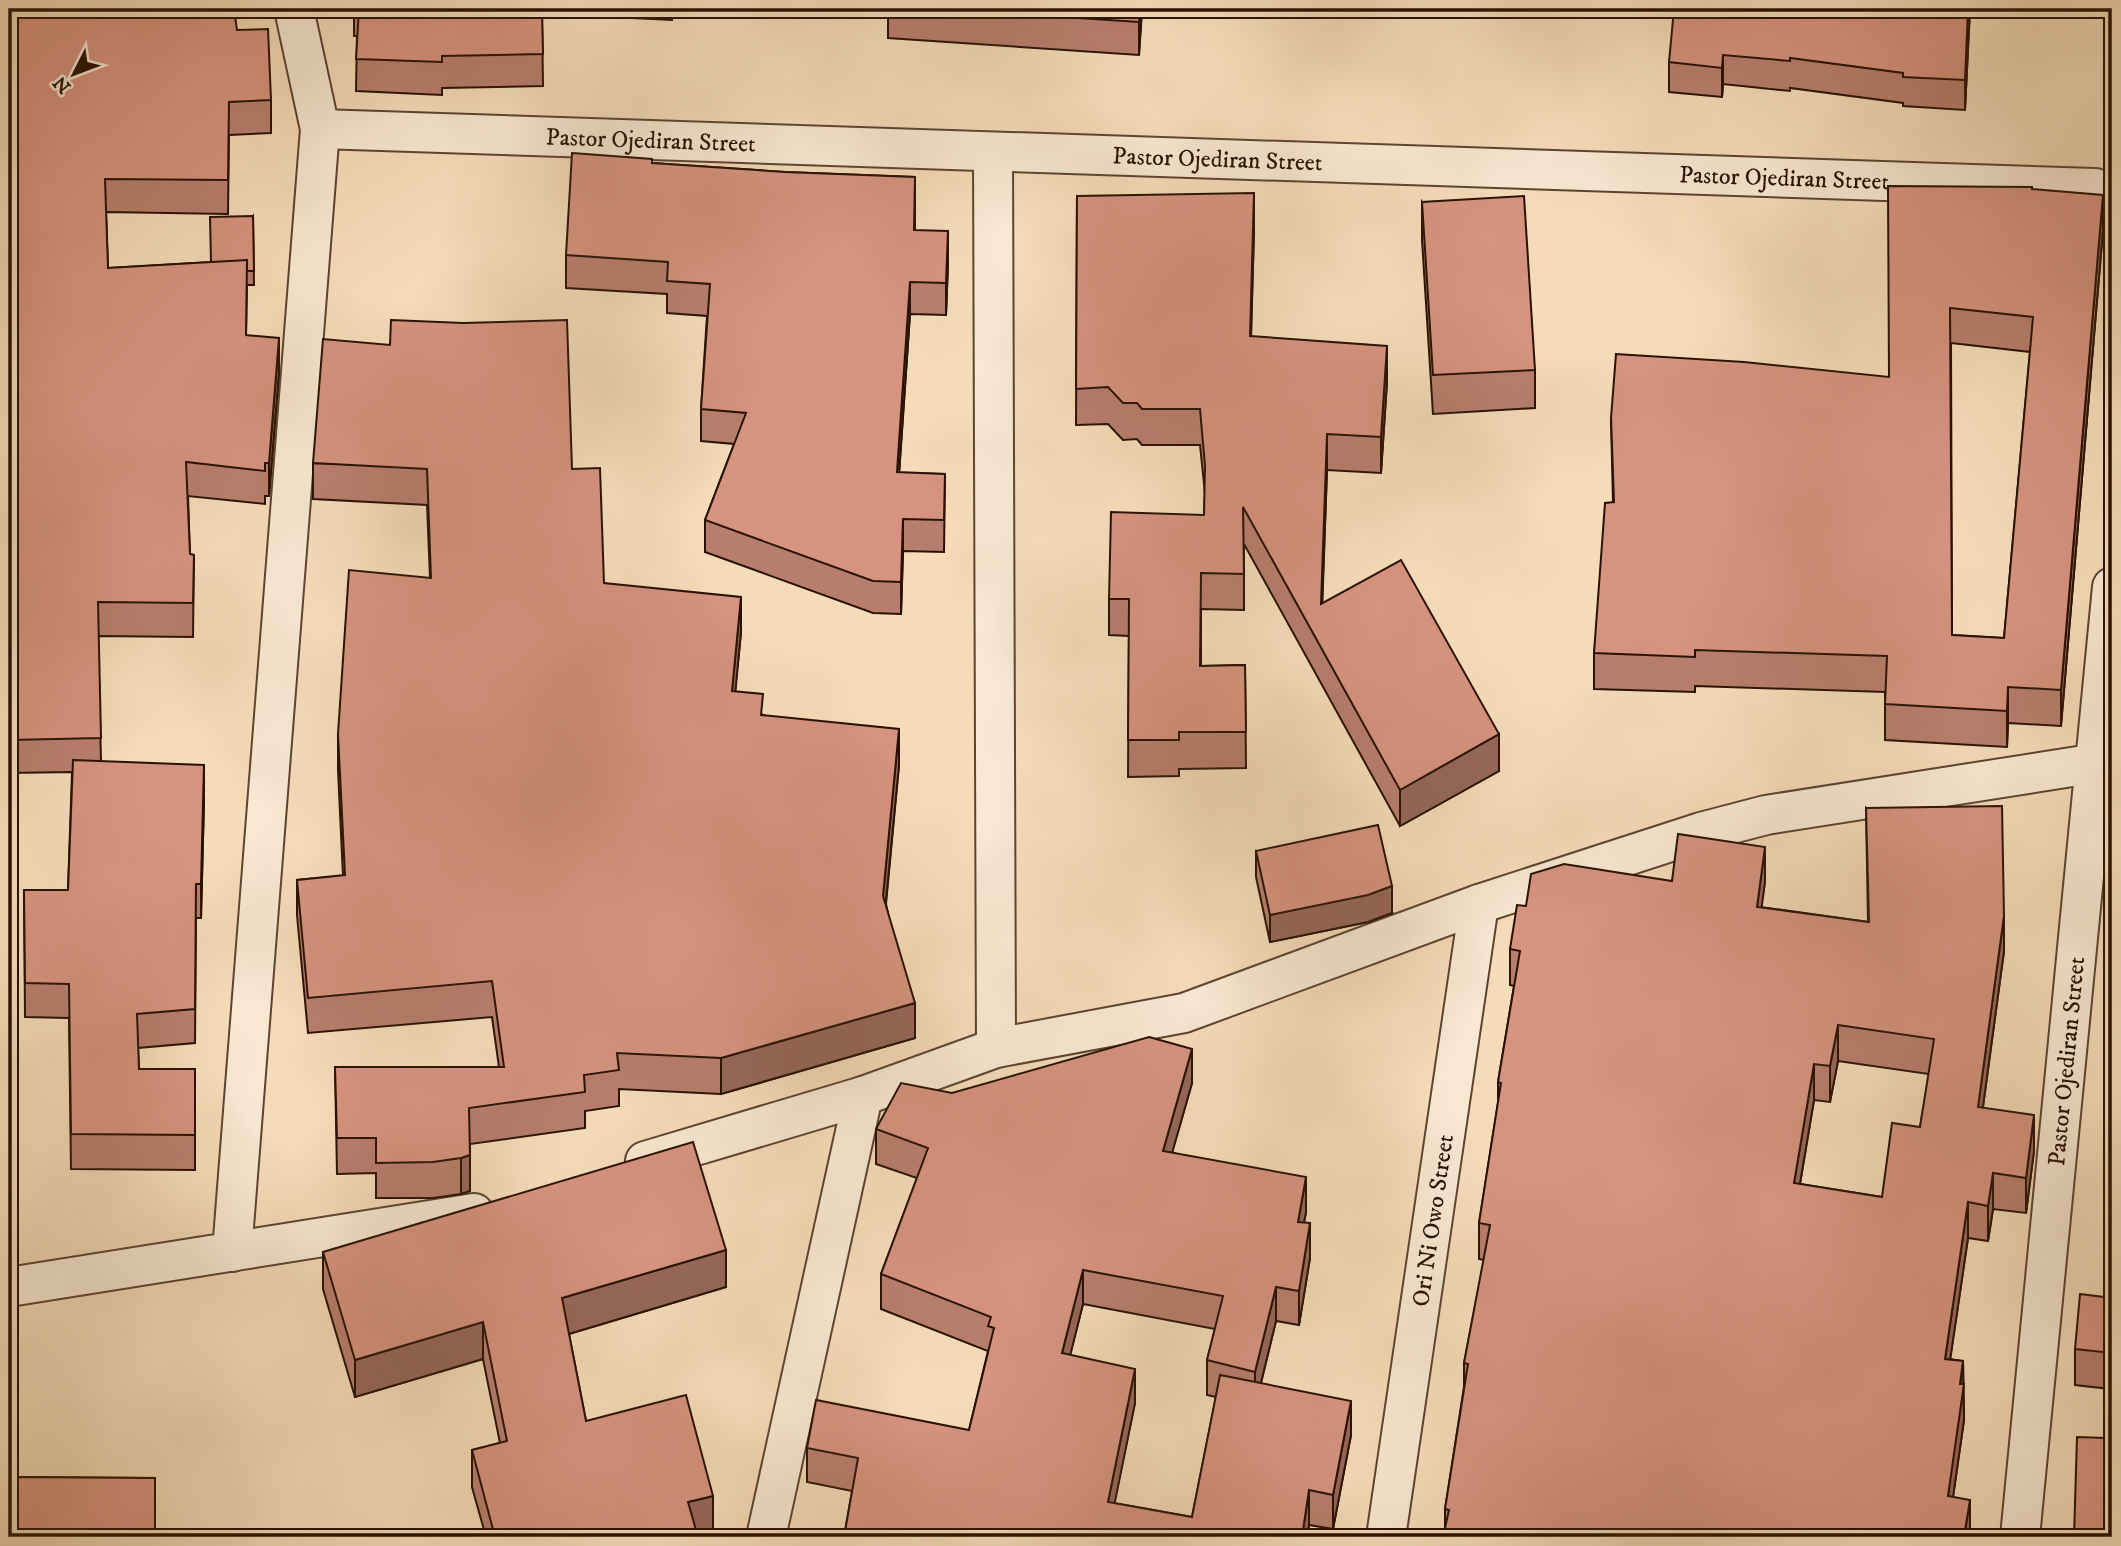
<svg xmlns="http://www.w3.org/2000/svg" width="2121" height="1546" font-family="'IM FELL DW Pica',serif">
  <style>
    .lines { fill: none; stroke-linecap: round; stroke-linejoin: round }
    .minor-casing { stroke: #5c4431; stroke-width: 42 }
    .minor { stroke: #f8e8d2; stroke-width: 38 }
    .wall { fill: #b87e6d; stroke: #291204; stroke-width: 2; fill-rule: evenodd }
    .shaded-wall { fill: #966759; stroke: #291204; stroke-width: 2 }
    .building { fill: #d6937f; stroke: #291204; stroke-width: 2; fill-rule: evenodd }
    .labels { text-anchor: middle; stroke-width: 5; stroke-linejoin: round; paint-order: stroke }
    .street-label { font-size: 24px; fill: #291204; stroke: #f8e8d2 }
  </style>
  <rect width="100%" height="100%" fill="#f5dcb9"/>
  <filter id="stains"><feTurbulence type="fractalNoise" baseFrequency=".00286" numOctaves="4"/><feColorMatrix values="0 0 0 0 .2 0 0 0 0 .09 0 0 0 0 .02 0 0 0 .5 -.17"/></filter>
  <radialGradient id="worn" r=".72"><stop offset=".6" stop-color="#630" stop-opacity="0"/><stop offset="1" stop-color="#630" stop-opacity=".3"/></radialGradient>
  <g class="lines">
    <defs>
      <g id="minor">
        <path id="s1" d="M320,129L2095,188L2112,194"/>
        <path d="M993,153L996,1048"/>
        <path d="M645,1161L863,1096L996,1048L1184,1013L1479,904L1701,832L1766,815L2097,763"/>
        <path d="M232,1252L320,129L294,9"/>
        <path d="M9,1287L474,1213"/>
        <path d="M766,1537L863,1096"/>
        <path id="s2" d="M1386,1537L1479,904"/>
        <path id="s3" d="M2020,1537L2112,587"/>
      </g>
    </defs>
    <use href="#minor" class="minor-casing"/>
    <use href="#minor" class="minor"/>
  </g>
  <path class="wall" d="M9,9L237,30L271,100V133L229,135L228,214L106,212L108,268L211,262L253,216L254,285H247L246,335L279,372L269,496H265V504L188,496L190,554L194,555L193,637L98,636L101,761L204,800L201,918H196L195,1043L138,1048L139,1069H195V1170L71,1169L69,1018L25,1017L24,890H68L72,772L9,773Z
    M354,9H509V12H542L543,86L442,88V95L356,91L357,36H354Z
    M612,9H672V20L612,17Z
    M822,9H1142L1139,55L888,38V15Z
    M1970,9L1965,110L1903,106V103L1790,88V91L1723,84L1722,97L1669,92V62Z
    M652,163L785,172L915,177V230L948,263L946,315L910,314L899,473L945,474L944,552L903,551L901,614L873,613L705,552V520L734,444L701,441V409L707,316L667,313V294L566,288V255Z
    M2032,189L2103,230L2061,726L2008,723L2007,747L1885,740V692L1695,686V692L1594,689V653L1613,502L1611,418L1889,377ZM1951,343L2030,352L2004,638L1952,635Z
    M1077,196L1254,229L1251,336L1387,382L1381,473L1327,470L1322,604L1499,771L1400,826L1244,544V610L1201,609V666L1245,665L1246,768L1179,769V776L1128,777L1129,636L1109,635V599L1204,515L1205,494L1200,445H1142L1137,439L1123,440L1108,424L1076,425Z
    M1422,202L1535,370V408L1433,414L1422,240Z
    M313,463L572,469L604,583L741,632L735,692L763,715L899,765L886,904L915,1038L721,1094L619,1089V1106L585,1111V1128L470,1144V1191L461,1194L433,1198H376V1173L337,1174L335,1067H499L492,1017L308,1033L297,915V880L343,876L338,770V734L430,578L427,505L313,499Z
    M1866,808L2004,951L1983,1107L2034,1151L2026,1213L1993,1209L1988,1241L1968,1238L1950,1359L1963,1361L1964,1420L1953,1497L1969,1537H1443L1445,1529V1509L1464,1387V1363L1484,1260L1479,1259V1223L1498,1103V1082L1514,986L1510,985V949L1526,906L1672,881L1765,882L1761,907L1868,922ZM1838,1061L1929,1074L1920,1127L1882,1197L1800,1184L1814,1100L1830,1102Z
    M1256,851L1392,913L1368,922L1270,942L1256,877Z
    M1192,1083L1172,1152L1306,1212L1304,1222L1310,1258L1299,1325L1276,1321L1261,1383L1351,1435L1333,1529L1309,1525L1307,1537H844L852,1491L807,1482V1448L969,1430L988,1351L881,1309V1274L917,1178L876,1164V1129L952,1093ZM1083,1304L1215,1329L1207,1360V1395L1216,1397L1192,1517L1114,1503L1135,1403L1070,1355Z
    M323,1252L726,1287L569,1334L586,1421L713,1533L698,1537H486L472,1487V1450L500,1443L483,1359L355,1397L323,1289Z
    M2112,1298V1537L2106,1438L2110,1389L2075,1385V1349Z
    M10,1477L155,1478V1537H9Z"/>
  <path class="shaded-wall" d="M1140,9H1142L1139,55V22Z
    M1968,9H1970L1965,110V80Z
    M1723,55V84L1722,97V68Z
    M1254,193V229L1250,373V336Z
    M2103,195V230L2061,726V690Z
    M948,231V263L946,315V283Z
    M910,282V314L897,505V472Z
    M279,338V372L269,496V463Z
    M1387,346V382L1381,473V437Z
    M1327,434V470L1321,641V604Z
    M903,519V551L901,614V582Z
    M741,597V632L732,727V691Z
    M2008,687V723L2007,747V711Z
    M899,729V765L883,931V896Z
    M1499,734V771L1400,826V790Z
    M204,765V800L201,918V884Z
    M1765,847V882L1757,942V907Z
    M1392,886V913L1368,922L1270,942V915Z
    M2004,916V951L1978,1143V1107Z
    M915,1003V1038L721,1094V1058Z
    M1838,1025V1061L1830,1102V1066Z
    M1192,1049V1083L1163,1185V1151Z
    M1814,1064V1100L1794,1219V1183Z
    M2034,1115V1151L2026,1213V1178Z
    M470,1155V1191L461,1194V1158Z
    M1993,1173V1209L1988,1241V1206Z
    M1306,1177V1212L1298,1256V1222Z
    M1968,1202V1238L1945,1395V1359Z
    M1310,1223V1258L1299,1325V1291Z
    M726,1250V1287L562,1336V1298Z
    M1083,1270V1304L1062,1388V1353Z
    M1276,1287V1321L1255,1407V1372Z
    M483,1322V1359L355,1397V1360Z
    M1963,1361L1964,1420L1948,1532V1496Z
    M1135,1369V1403L1108,1536V1502Z
    M1351,1401V1435L1333,1529V1495Z
    M1309,1490V1525L1307,1537H1302Z
    M713,1496V1533L698,1537H688V1502Z
    M1970,1500V1536L1969,1537H1964Z"/>
  <path class="building" d="M9,9H234L237,30L268,29L271,100L229,102L228,180L105,179L108,268L247,260L246,335L279,338L269,463H265V471L186,462L190,554L194,555L193,603L98,602L101,738L9,740Z
    M359,9H508V12H542L543,54L442,56V62L356,59Z
    M942,9H1140L1139,22Z
    M1674,9H1968L1965,80L1903,77V73L1790,58V61L1723,55L1722,68L1669,62Z
    M572,153L652,159V163L785,172L915,177L914,230L948,231L946,283L910,282L897,472L945,474L944,520L903,519L901,582L873,581L705,520L746,413L701,409L710,284L667,281L668,262L566,255Z
    M1888,186L2032,187V189L2103,195L2061,690L2008,687L2007,711L1885,704L1887,656L1695,650V657L1594,653L1605,503L1614,502L1611,418L1616,354L1744,362L1889,377ZM1950,308L2033,317L2004,638L1952,635Z
    M1254,193L1250,336L1387,346L1381,437L1327,434L1321,604L1401,560L1499,734L1400,790L1243,507L1244,574L1201,573L1200,666L1245,665L1246,732H1179V740H1128L1129,599H1109L1111,512L1204,515L1205,466L1200,409H1142L1137,403H1123L1108,387L1076,389L1077,196Z
    M1524,196L1535,370L1433,375L1422,202Z
    M253,216L254,271H247V260L211,262L210,217Z
    M391,320L463,323L567,320L572,469L600,468L604,583L741,597L732,691L763,694L761,715L899,729L883,896L915,1003L721,1058L617,1053L619,1070L584,1075L585,1092L469,1108L470,1155L461,1158L433,1162L376,1163V1138H337L335,1067H504L492,981L308,998L297,880L345,875L338,734L349,570L431,578L427,469L313,463L323,339L390,345Z
    M73,760L204,765L201,884H196L195,1009L137,1014L139,1069H195V1135L71,1134L69,984L25,983L24,890H68Z
    M2002,806L2004,916L1978,1107L2034,1115L2026,1178L1993,1173L1988,1206L1968,1202L1945,1359L1963,1361L1960,1384H1964L1948,1496L1970,1500L1964,1537H1947L1931,1535V1537H1443L1449,1510L1445,1509L1468,1364L1464,1363L1490,1225L1479,1223L1501,1083L1498,1082L1520,951L1510,949L1517,905L1526,906L1531,874L1564,864L1672,881L1678,834L1765,847L1757,907L1869,922L1866,808ZM1838,1025L1934,1039L1920,1127L1892,1123L1882,1197L1794,1183L1814,1064L1830,1066Z
    M1378,825L1392,886L1368,895L1270,915L1256,851Z
    M1149,1037L1192,1049L1163,1151L1306,1177L1298,1222L1310,1223L1299,1291L1276,1287L1255,1372L1207,1360L1223,1296L1083,1270L1062,1353L1135,1369L1108,1502L1192,1517L1220,1375L1351,1401L1333,1495L1309,1490L1302,1537H844L858,1458L807,1448L816,1400L969,1430L994,1328L988,1326L991,1317L881,1274L928,1148L876,1129L901,1083L952,1093Z
    M693,1142L726,1250L562,1298L586,1421L686,1395L713,1496L688,1502L698,1537H495L472,1450L507,1441L483,1322L355,1360L323,1252Z
    M2080,1294L2112,1298V1353L2075,1349Z
    M2112,1362V1537H2074L2077,1437L2106,1438Z
    M10,1477L155,1478V1535L9,1534Z"/>
  <g class="labels">
    <g class="street-label">
      <text dy="8" stroke="none"><textPath href="#s1" startOffset="331">Pastor Ojediran Street</textPath></text>
      <text dy="8" stroke="none"><textPath href="#s1" startOffset="898">Pastor Ojediran Street</textPath></text>
      <text dy="8" stroke="none"><textPath href="#s1" startOffset="1465">Pastor Ojediran Street</textPath></text>
      <text dy="8" stroke="none"><textPath href="#s3" startOffset="478">Pastor Ojediran Street</textPath></text>
      <text dy="8" stroke="none"><textPath href="#s2" startOffset="320">Ori Ni Owo Street</textPath></text>
    </g>
  </g>
  <rect width="2121" height="1546" fill="none" stroke="#f5dcb9" stroke-width="35"/>
  <rect x="10" y="10" width="2100" height="1525" fill="none" stroke="#291204" stroke-width="3.5"/>
  <rect x="18" y="18" width="2086" height="1511" fill="none" stroke="#291204" stroke-width="2"/>
  <g transform="translate(74 74) rotate(228)" stroke="#f8e8d2" stroke-width="5" paint-order="stroke">
  <path d="M0-5L12 26L0 18L-12 26Z" fill="#291204"/>
  <text y="-10" font-size="19" font-weight="bold" text-anchor="middle" fill="#291204">N</text>
  </g>
  <rect width="100%" height="100%" filter="url(#stains)"/>
  <rect width="100%" height="100%" fill="url(#worn)"/>
</svg>
